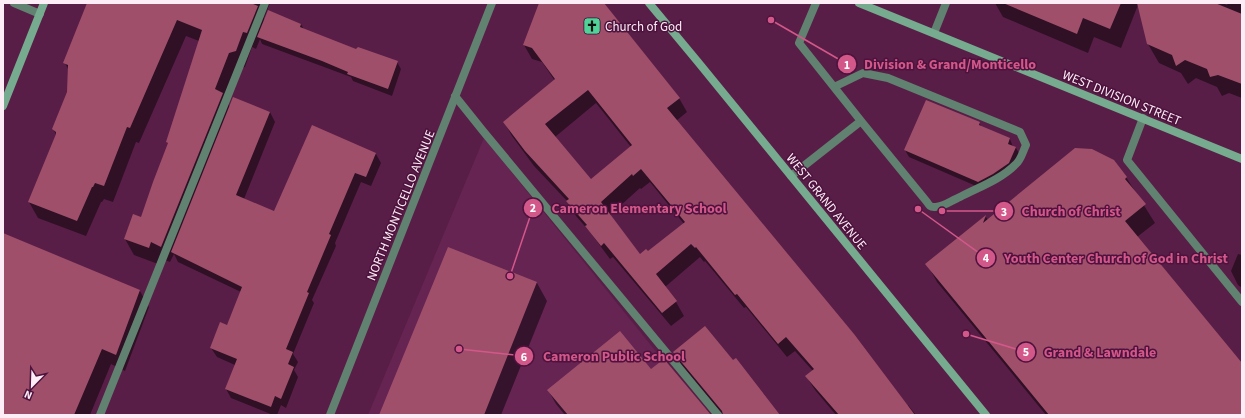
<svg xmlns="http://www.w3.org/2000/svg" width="1245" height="418" font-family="'Source Sans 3',sans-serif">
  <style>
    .built { fill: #662453 }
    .shadow { fill: #0007; fill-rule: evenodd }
    .building { fill: #a04f6a; fill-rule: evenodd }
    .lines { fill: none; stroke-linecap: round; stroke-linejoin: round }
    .lane { stroke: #618270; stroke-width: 8 }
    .street { stroke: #618270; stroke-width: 8 }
    .secondary { stroke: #76ab8f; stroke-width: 8 }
    .labels { text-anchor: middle; stroke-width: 3; stroke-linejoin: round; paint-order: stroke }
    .poi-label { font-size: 13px; fill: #fcedf6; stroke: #4d123d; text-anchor: start }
    .street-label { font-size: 13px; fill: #fcedf6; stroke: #4d123d }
    .leader { fill: none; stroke: #d3588a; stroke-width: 1.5 }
    .callout-dot { fill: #d3588a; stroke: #4d123d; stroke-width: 1.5 }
    .mark-label { font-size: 12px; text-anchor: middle; font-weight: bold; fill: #fff }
    .callout-label { font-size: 14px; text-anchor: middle; font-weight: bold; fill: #d3588a; stroke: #4d123d; stroke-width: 3; stroke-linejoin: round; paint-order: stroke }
  </style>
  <rect width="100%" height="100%" fill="#591e47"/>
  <path class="built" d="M484,138L707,415H368Z"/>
  <path class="shadow" d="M88,3H270L264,18L265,20L301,24L304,30L357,50L397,62L401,69L392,96L353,81L351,77L262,44L260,39L256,49L252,47L245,67L238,69L226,99L230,107L270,112L275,122L244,199L275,212L376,154L381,163L371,186L361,182L335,243L336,246L312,300L314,303L293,354L298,362L294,370L298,377L286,408L281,405L277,415H273L231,398L226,389L235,365L217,357L211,348L227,326L241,292L178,262L174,254L170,262L160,258L158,264L134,255L125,239L142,218L169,145L167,142L199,41L186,36L139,143L136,142L113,202L104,199L102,202H101L86,236L38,218L29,202L57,136L53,129L68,92L69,71L65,63Z
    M540,3H602L679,98L687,112L676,121L907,406L908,405L916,415H836L815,390L806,376L813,371L795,351L787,357L746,307L744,308L705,261L704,262L700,257L665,287L676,302L684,316L671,326L613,257L610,259L590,232L576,216L568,202L534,166L512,136L504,122L555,81L542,62L532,59L524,45ZM596,103L631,147L591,180L555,137ZM650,182L684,224L648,253L640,255L610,215L640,188L641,189Z
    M995,3H1222L1227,5L1228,3H1242V98L1229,93L1222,96L1217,87L1196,78L1188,84L1181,73L1159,63L1148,44L1138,5L1121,48L1094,37L1088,53L1003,17Z
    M979,122L982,128L1010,139L1013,147L1016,148L1020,155L1013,170L983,189L909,157L905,150Z
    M1126,177L1155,223L1137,237L1242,365V415H1046L937,282L927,264L986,217L988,220Z
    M3,234L140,291L149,307L125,371L111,364L90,415H3Z
    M448,249L537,283L547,301L501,415H380Z
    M1238,254L1242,255V288L1238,285L1231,271Z
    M674,352L779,415H723L682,366Z
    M651,370L710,415H565L556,404L548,390Z"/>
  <path class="building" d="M87,3H251L258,6L247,33L243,32L236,51L229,53L215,89L223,93L161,247L151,242L149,248L124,239L133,214L141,217L153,182L168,143L166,142L202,30L177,20L130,128L127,127L104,186L95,183L93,187H92L77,221L28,202L56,134V132L52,129L67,92L68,65L63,63Z
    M539,3H604L680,98L667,108L854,334L915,415H839L805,376L814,369L786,337L778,344L737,294L735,295L696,247L695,248L691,244L656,274L677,301L662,313L604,243L601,246L585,226L587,225L566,201L569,199L525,151L503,122L555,79L532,48L523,45ZM588,90L632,145L591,179L545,124ZM641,169L685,222L648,251L646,249L640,254L601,202L632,174L633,176Z
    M1003,3H1121L1110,29L1083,18L1077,34Z
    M1137,3H1215L1242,14V84L1218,75L1210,77L1207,69L1185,60L1176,66L1172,55L1147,44Z
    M268,10L301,24L300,27L356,49L358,47L398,61L388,89L347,74L348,72L322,61L257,37Z
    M233,97L270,112L236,195L274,211L312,125L376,153L366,177L355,173L329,234L331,235L307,292L309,293L286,349L293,352L288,364L294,367L281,399L275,396L271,407L225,389L237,359L210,348L220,322L227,325L242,287L171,252Z
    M926,100L980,122L979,125L1010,138L1008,144L1016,147L1009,163L993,174L978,182L904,150Z
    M1075,148L1092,149L1114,160L1127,177L1125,179L1146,204L1125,221L1242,363V415H1049L925,264L986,215L983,223Z
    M3,233L140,290L116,355L102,349L74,415H3Z
    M448,247L537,282L484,415H379Z
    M705,326L733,360L736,358L780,415H723L722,411L673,352Z
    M620,331L651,369L664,359L711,415H568L547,390Z"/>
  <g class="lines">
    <path class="lane" d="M14,3L40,14
      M816,3L799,43L861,121
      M455,96L483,131L718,415
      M1143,118L1127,160L1242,302
      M791,176L861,121L927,202C929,205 930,207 934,207C943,208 952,200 960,197C979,187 1000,180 1016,164C1021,160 1023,151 1026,145L1020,132L888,78L863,73L834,87
      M100,415L265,3"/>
    <path class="street" d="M934,33L946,3
      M330,415L492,3"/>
    <path class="secondary" d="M649,3L698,62L986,415
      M859,3L1242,159
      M3,106L44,3"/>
  </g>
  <defs>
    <symbol id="church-square" viewBox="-11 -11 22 22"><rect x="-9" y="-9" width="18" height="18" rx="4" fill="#4fd399" stroke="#4d123d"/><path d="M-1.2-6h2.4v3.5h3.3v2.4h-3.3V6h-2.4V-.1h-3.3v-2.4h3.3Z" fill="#111"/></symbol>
  </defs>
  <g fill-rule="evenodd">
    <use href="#church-square" x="582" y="16" width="20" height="20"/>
  </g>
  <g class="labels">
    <g class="poi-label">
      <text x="605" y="31">Church of God</text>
    </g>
    <g class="street-label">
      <text transform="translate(1122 97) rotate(22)" y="5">WEST DIVISION STREET</text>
      <text transform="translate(827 201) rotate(51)" y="5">WEST GRAND AVENUE</text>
      <text transform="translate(400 205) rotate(-68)" y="5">NORTH MONTICELLO AVENUE</text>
    </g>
  </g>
  <path class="leader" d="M771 20L847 64M510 276L533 208M942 211L1004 211M918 209L986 258M966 334L1026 352M459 349L524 356"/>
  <g class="callout-dot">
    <circle cx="771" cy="20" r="4"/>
    <circle cx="510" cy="276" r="4"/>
    <circle cx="942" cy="211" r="4"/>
    <circle cx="918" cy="209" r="4"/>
    <circle cx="966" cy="334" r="4"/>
    <circle cx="459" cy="349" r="4"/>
    <circle cx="847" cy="64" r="10"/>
    <circle cx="533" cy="208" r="10"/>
    <circle cx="1004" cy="211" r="10"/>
    <circle cx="986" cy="258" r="10"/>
    <circle cx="1026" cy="352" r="10"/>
    <circle cx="524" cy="356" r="10"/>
  </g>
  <g class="mark-label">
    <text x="847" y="69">1</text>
    <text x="533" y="212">2</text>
    <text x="1004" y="216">3</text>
    <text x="986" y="262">4</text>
    <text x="1026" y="356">5</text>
    <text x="524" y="361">6</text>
  </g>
  <g class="callout-label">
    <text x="950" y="69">Division &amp; Grand/Monticello</text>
    <text x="639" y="213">Cameron Elementary School</text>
    <text x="1071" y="216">Church of Christ</text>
    <text x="1116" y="263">Youth Center Church of God in Christ</text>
    <text x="1100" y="357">Grand &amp; Lawndale</text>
    <text x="614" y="361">Cameron Public School</text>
  </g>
  <rect width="1245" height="418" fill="none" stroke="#fcedf6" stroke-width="8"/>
  <g transform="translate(32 386) rotate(203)" stroke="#4d123d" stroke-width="3" paint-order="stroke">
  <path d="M0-3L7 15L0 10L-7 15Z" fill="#fcedf6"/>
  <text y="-6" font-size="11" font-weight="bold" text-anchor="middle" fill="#fcedf6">N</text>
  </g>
</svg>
